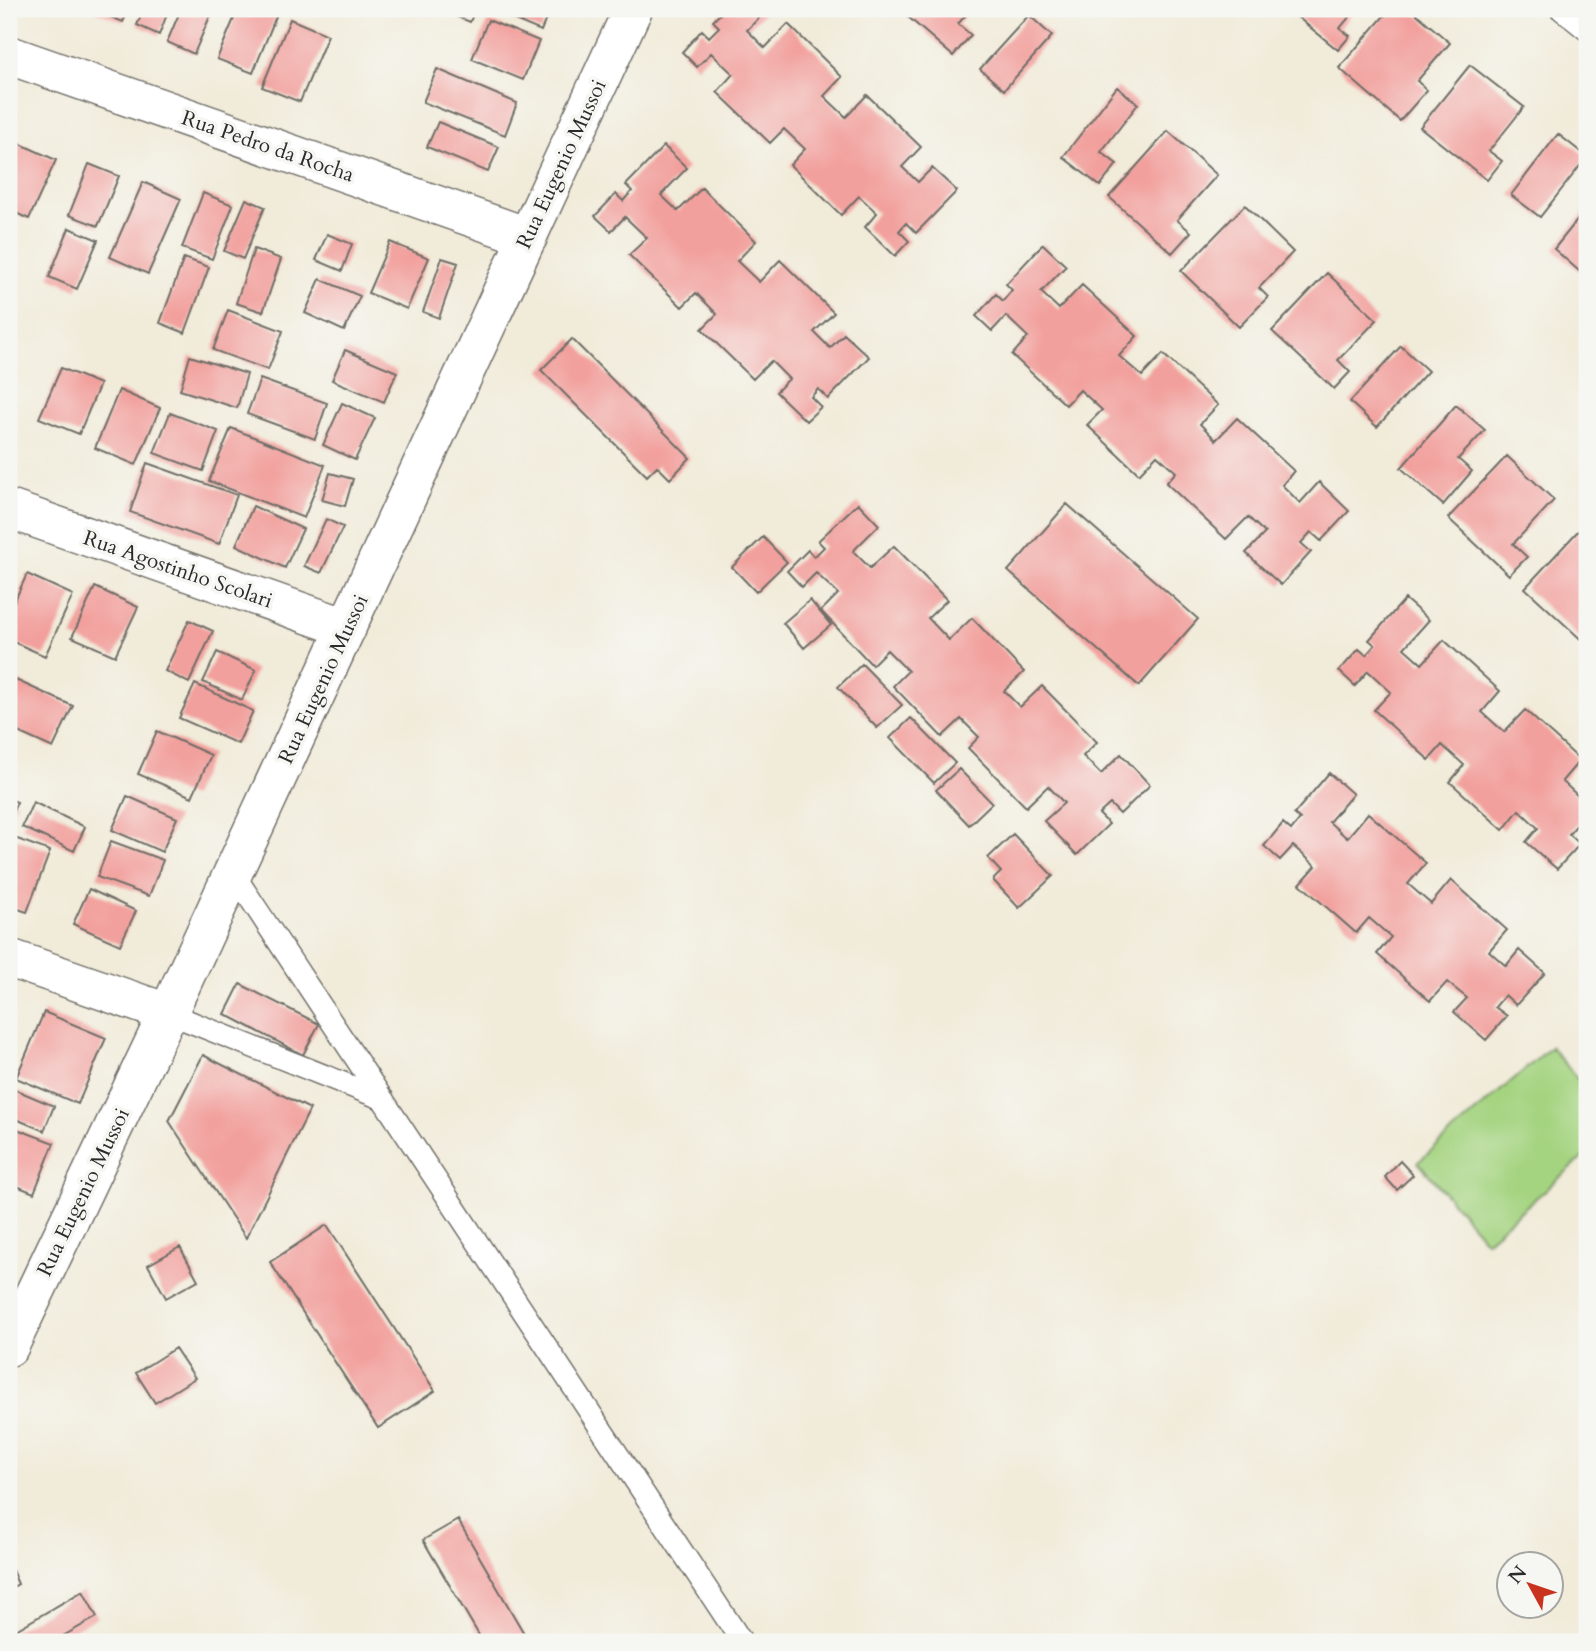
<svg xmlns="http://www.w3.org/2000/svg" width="1596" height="1651" font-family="Cardo,serif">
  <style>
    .green { fill: #a5d481; stroke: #688056; stroke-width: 2 }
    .building { fill: #f2a09d }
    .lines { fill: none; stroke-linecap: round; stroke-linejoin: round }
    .lane-casing { stroke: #706e68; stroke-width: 24 }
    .street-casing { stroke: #706e68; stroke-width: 41 }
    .lane { stroke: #fff; stroke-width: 21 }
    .street { stroke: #fff; stroke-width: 38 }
    .labels { text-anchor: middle; stroke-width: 7; stroke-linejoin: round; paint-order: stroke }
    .street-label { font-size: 21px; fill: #2b2b2b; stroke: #f6f6f2 }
  </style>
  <rect width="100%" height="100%" fill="#f6f6f2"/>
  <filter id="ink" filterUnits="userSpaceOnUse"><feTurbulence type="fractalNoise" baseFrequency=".0143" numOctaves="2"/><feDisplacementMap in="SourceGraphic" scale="14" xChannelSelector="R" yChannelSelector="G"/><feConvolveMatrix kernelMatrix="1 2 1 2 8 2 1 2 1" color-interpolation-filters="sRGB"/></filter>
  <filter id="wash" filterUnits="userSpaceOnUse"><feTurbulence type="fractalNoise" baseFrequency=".00686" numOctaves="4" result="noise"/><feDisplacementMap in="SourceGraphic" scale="28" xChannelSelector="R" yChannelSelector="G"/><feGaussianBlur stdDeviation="1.57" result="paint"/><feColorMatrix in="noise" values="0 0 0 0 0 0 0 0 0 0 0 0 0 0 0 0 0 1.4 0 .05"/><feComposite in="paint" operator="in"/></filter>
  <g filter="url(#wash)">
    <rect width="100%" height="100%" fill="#f1ebd9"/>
    <path class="green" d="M1551,1047L1587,1090V1154L1486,1241L1418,1162Z"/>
    <g id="blocks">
      <path class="building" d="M91,9H129L123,22Z
        M144,9H169L159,35L137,25Z
        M181,9H199L211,14L194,54L167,42Z
        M238,9H279L253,73L217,59Z
        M438,9H475L470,22Z
        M488,9H550L541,31Z
        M725,9H768L747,30L765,48L788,24L842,77L824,96L846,117L867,95L921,147L902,167L918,182L932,168L957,191L916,233L906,223L899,231L909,241L895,256L865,227L877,213L859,196L841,215L790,165L805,149L784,129L770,143L717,92L733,74L711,53L697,67L682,52L702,30L709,37L719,27L713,21Z
        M899,9H971L958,24L971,35L953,56Z
        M1300,9H1356L1340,28L1350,36L1338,50L1295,15Z
        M1390,9H1411L1450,43L1417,81L1427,90L1400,121L1339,68Z
        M1029,15L1052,36L1004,90L980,69Z
        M290,19L328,35L300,102L262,87Z
        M488,20L539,41L523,80L472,59Z
        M1470,65L1524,107L1489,151L1502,161L1487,180L1420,127Z
        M437,69L517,103L505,135L423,102Z
        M1117,87L1138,104L1101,152L1117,164L1100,186L1063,157Z
        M438,122L499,147L488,172L427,147Z
        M1168,131L1217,175L1177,220L1191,232L1172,253L1109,197Z
        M1558,134L1587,157L1540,217L1511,195Z
        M14,141L56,160L29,219L9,210V152Z
        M664,146L687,168L661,195L678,211L702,188L756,241L737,261L759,282L780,260L834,313L814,332L830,348L844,334L869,357L828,399L818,389L811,397L821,407L806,421L776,392L789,379L771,361L753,379L702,329L717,314L696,293L682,307L629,255L647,238L625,217L611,231L595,216L616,194L623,201L632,191L626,185Z
        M89,164L119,176L98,226L69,215Z
        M143,182L181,199L148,274L110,257Z
        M203,193L233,205L212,259L182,248Z
        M246,199L265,207L243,259L224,251Z
        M1245,205L1293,252L1259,288L1268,297L1239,327L1181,271Z
        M1587,208V278L1554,249Z
        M69,228L98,240L77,289L49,277Z
        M327,234L352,244L342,271L316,260Z
        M390,242L429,258L407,309L368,293Z
        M1043,244L1066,266L1041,292L1059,309L1082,285L1137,336L1119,356L1142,376L1163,354L1218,405L1200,424L1216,440L1237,418L1294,471L1282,485L1300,503L1319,482L1349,511L1321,541L1311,532L1301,543L1311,552L1281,585L1246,553L1265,533L1248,517L1226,539L1166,483L1176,472L1157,455L1139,474L1087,425L1102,410L1080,390L1066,405L1012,355L1028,337L1006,316L992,331L976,316L996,294L1003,301L1012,290L1006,284Z
        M254,249L281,259L263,312L236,303Z
        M184,258L209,267L185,333L160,323Z
        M442,258L458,263L439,318L423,312Z
        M1327,273L1377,320L1338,360L1350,372L1334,389L1272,331Z
        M320,279L360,296L344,331L305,313Z
        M228,310L283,331L268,370L213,350Z
        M572,339L690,458L670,479L657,466L647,476L541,370Z
        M1401,346L1428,371L1377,427L1350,402Z
        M345,350L397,372L384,402L332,380Z
        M190,356L247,374L237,408L180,390Z
        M61,368L100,384L79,434L39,418Z
        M260,379L327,403L315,439L247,414Z
        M119,390L160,408L136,465L95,448Z
        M342,403L375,418L355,460L323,445Z
        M1456,405L1485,430L1458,459L1472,471L1443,505L1401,468Z
        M170,413L218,431L203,471L154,453Z
        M231,428L325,465L304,518L209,481Z
        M1507,456L1554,500L1513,544L1527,557L1509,575L1448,518Z
        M147,463L237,495L219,544L130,512Z
        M330,473L353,479L345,506L322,500Z
        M858,503L879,525L853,551L870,568L894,546L947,600L928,618L949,640L972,618L1024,672L1004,691L1020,707L1042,686L1097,742L1083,756L1101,774L1121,754L1150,785L1120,814L1110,804L1099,814L1109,824L1077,855L1044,821L1064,803L1048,786L1026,807L968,748L979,737L961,719L942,737L893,686L908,671L887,650L872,665L821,611L838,594L816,573L802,587L787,571L808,550L814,557L824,547L818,541Z
        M1067,504L1198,619L1139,686L1008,571Z
        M253,506L303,529L285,568L236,545Z
        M326,519L343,527L321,573L304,566Z
        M1578,531L1587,539V645L1525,588Z
        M763,537L787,562L756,592L732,567Z
        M27,574L73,595L45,656L9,640V613Z
        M95,587L138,607L115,656L72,637Z
        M1405,599L1429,620L1404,648L1422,664L1444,640L1500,691L1482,712L1504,732L1525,710L1580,760L1562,781L1578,796L1587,786V828L1580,821L1569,834L1580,844L1557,869L1526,842L1538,828L1519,810L1503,830L1450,782L1464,765L1442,745L1429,760L1374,710L1391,692L1368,671L1355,686L1339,671L1359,649L1366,655L1375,645L1369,640Z
        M810,600L831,625L804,648L783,623Z
        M189,620L213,631L189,683L165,671Z
        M217,652L256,670L242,700L203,682Z
        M862,664L902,705L877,728L838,687Z
        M9,677L73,706L53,748L9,728Z
        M195,684L253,711L238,744L179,718Z
        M911,718L955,763L934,783L890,738Z
        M157,731L211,755L192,797L138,774Z
        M959,769L992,803L969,825L936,790Z
        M1329,773L1353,794L1329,822L1347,838L1368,813L1426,863L1408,884L1431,904L1451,880L1507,930L1489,951L1506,966L1519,950L1545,973L1516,1005L1505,995L1495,1007L1507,1016L1486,1040L1454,1012L1467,998L1447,982L1430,1001L1377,954L1391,937L1369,918L1356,933L1300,884L1316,866L1293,846L1280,860L1264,846L1283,823L1291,830L1300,819L1294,814Z
        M127,796L177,818L162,852L112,830Z
        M9,799L17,802L9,820Z
        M33,802L85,827L74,851L22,827Z
        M1013,834L1053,876L1019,908L993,880L1001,872L988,858Z
        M9,836L50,851L27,912L9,906Z
        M111,841L163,860L149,896L97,877Z
        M89,889L136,911L120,945L73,924Z
        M240,984L319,1024L303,1055L225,1014Z
        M44,1012L106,1038L78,1104L16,1078Z
        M203,1055L310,1109L246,1238L169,1121Z
        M9,1087L54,1106L44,1131L9,1116Z
        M9,1126L54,1143L34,1193L9,1183Z
        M1400,1161L1413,1175L1397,1190L1385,1177Z
        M327,1225L435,1391L378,1428L270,1262Z
        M180,1247L198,1280L166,1298L148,1265Z
        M175,1348L195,1378L155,1403L136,1373Z
        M458,1520L529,1642H483L423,1540Z
        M9,1563L18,1584L9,1589Z
        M83,1591L97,1617L52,1642H10L9,1634Z"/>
    </g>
  </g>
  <g filter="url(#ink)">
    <use href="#blocks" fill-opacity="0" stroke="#706e68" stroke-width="2"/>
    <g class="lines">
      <defs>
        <path id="lane" d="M1561,9L1587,30
          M233,873L742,1642
          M168,1013L383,1099"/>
        <path id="street" d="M9,55L528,237
          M9,509L347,628
          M9,958L168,1013
          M9,1347L168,1013L633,9"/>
      </defs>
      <use href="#lane" class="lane-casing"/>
      <use href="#street" class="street-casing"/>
      <use href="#lane" class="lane"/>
      <use href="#street" class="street"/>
    </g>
  </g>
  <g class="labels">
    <g class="street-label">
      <text transform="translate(268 146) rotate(19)" y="7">Rua Pedro da Rocha</text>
      <text transform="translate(561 164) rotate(-65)" y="7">Rua Eugenio Mussoi</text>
      <text transform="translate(178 569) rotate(19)" y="7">Rua Agostinho Scolari</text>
      <text transform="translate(323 679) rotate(-65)" y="7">Rua Eugenio Mussoi</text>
      <text transform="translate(83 1192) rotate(-64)" y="7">Rua Eugenio Mussoi</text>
    </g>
  </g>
  <rect width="1596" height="1651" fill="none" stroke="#f6f6f2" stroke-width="35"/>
  <g transform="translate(1530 1585) rotate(310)"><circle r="33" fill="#f6f6f2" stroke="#a5a5a2" stroke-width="2"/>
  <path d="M0-5L12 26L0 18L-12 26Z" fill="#c8321e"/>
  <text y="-10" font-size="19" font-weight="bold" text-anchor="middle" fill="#2b2b2b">N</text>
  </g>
</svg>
